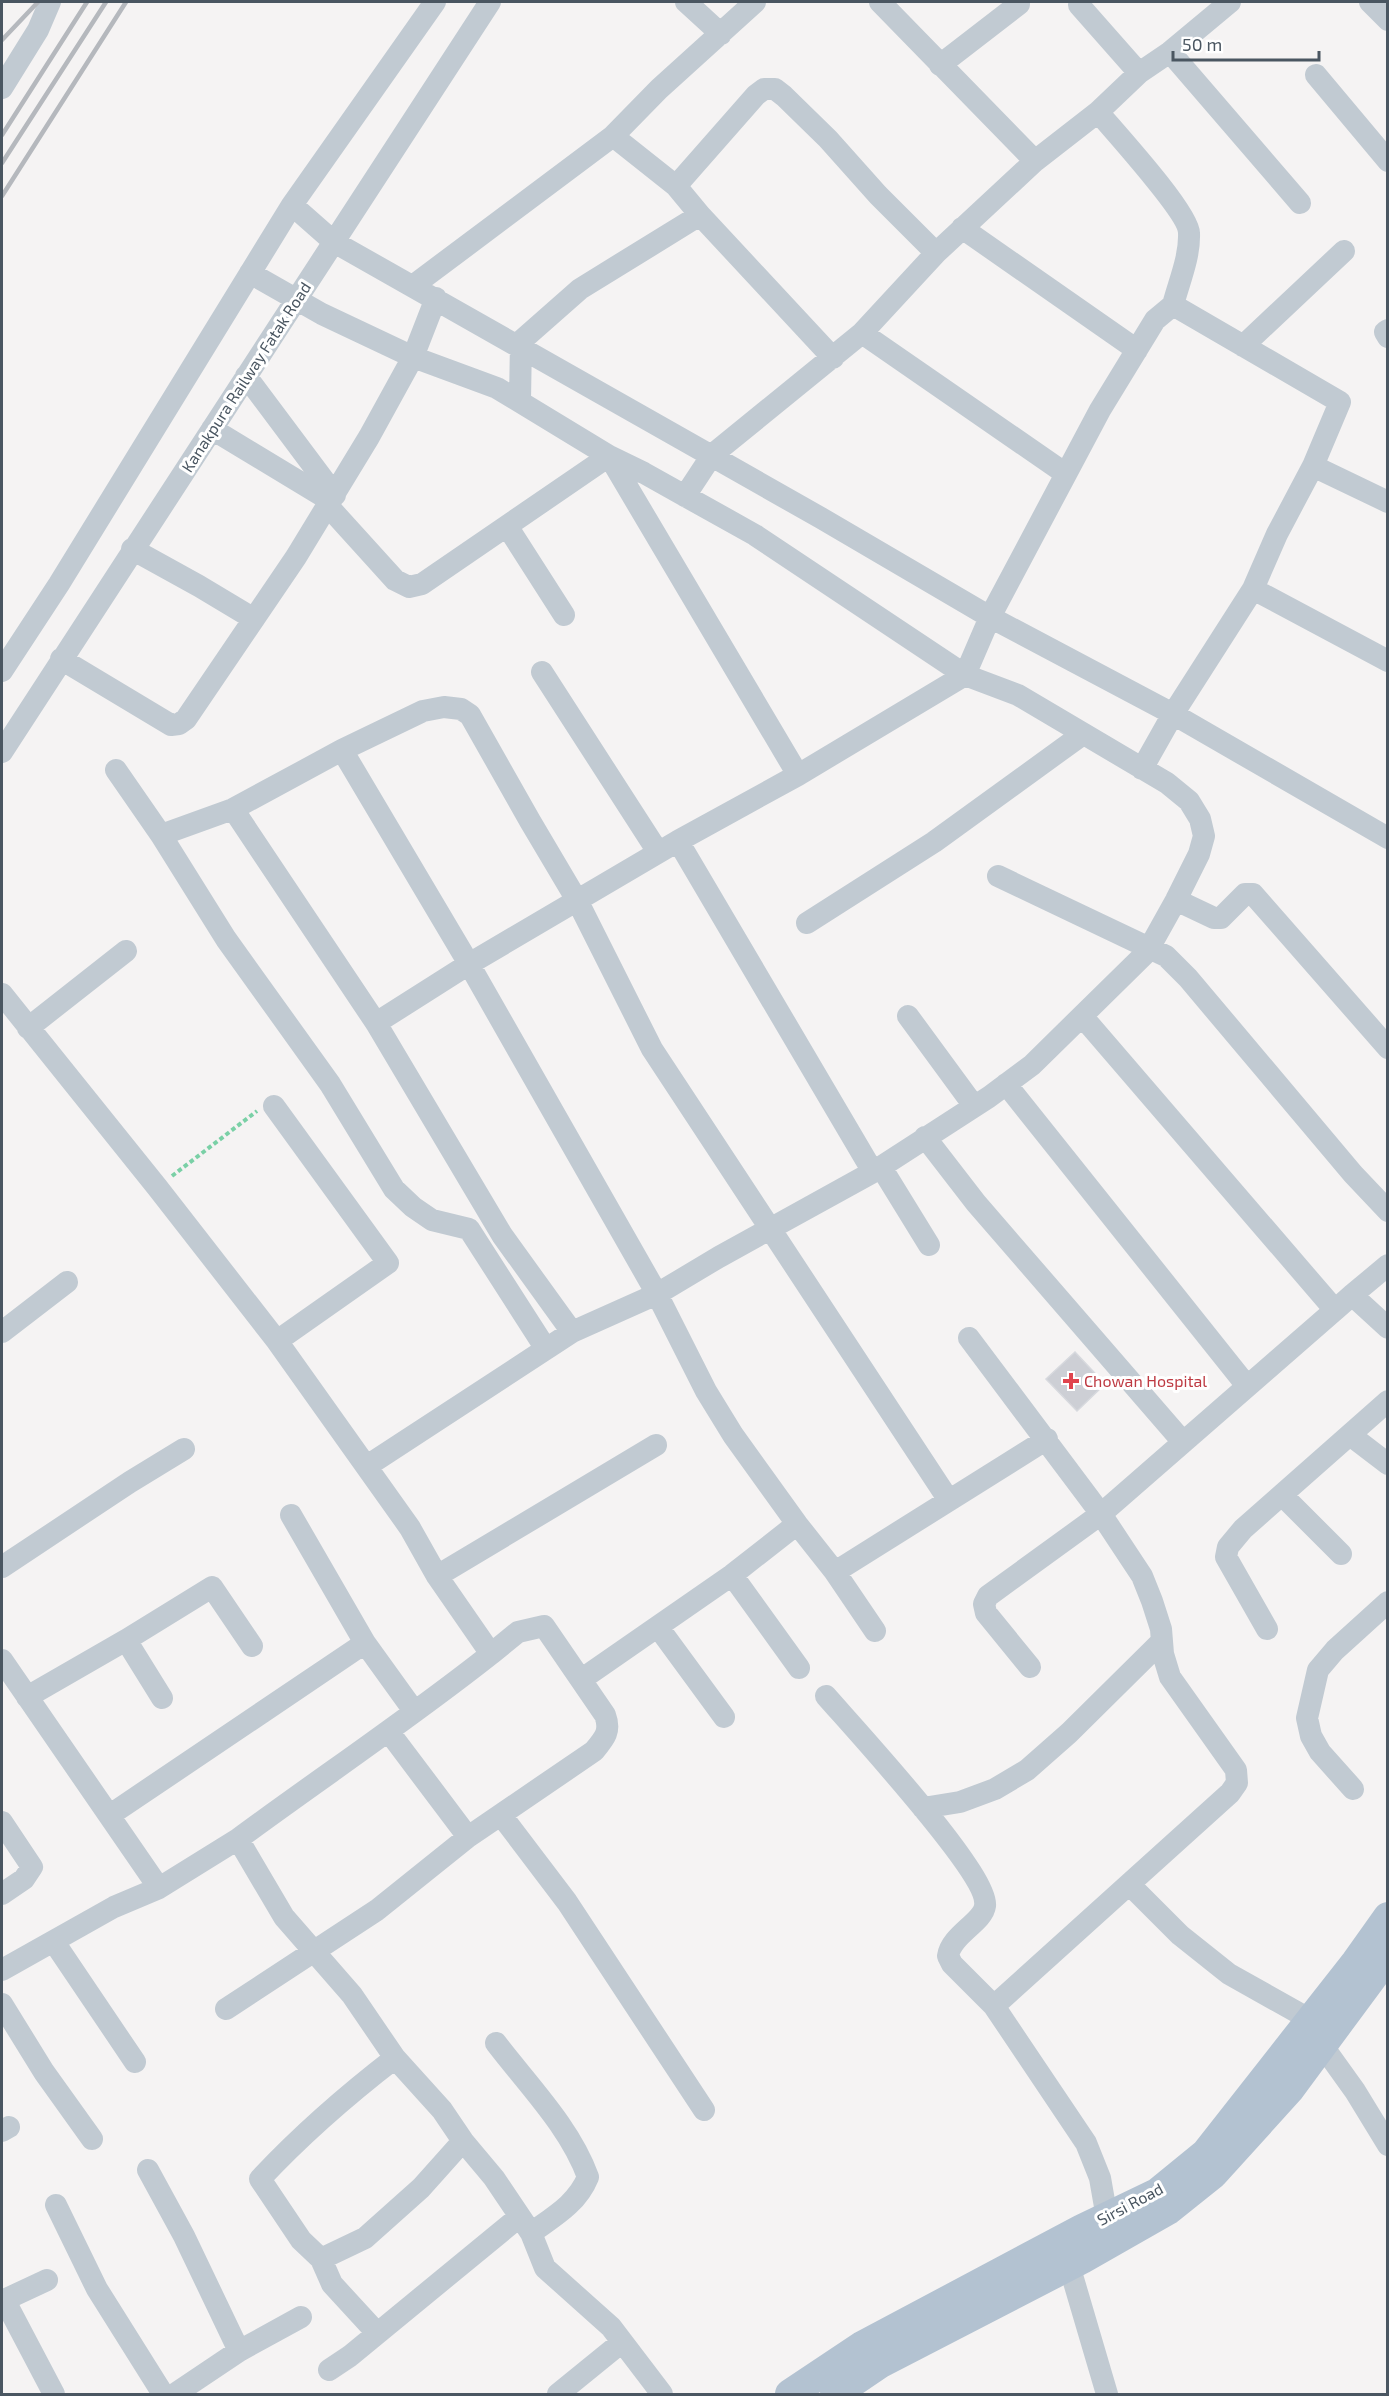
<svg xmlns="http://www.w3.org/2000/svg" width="1389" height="2396" font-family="'Exo 2',sans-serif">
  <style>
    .building { fill: #cdcfd5; stroke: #d7d9de; stroke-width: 1.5 }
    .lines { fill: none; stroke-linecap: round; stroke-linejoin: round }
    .path { stroke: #7ad0a6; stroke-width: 4; stroke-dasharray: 4.5 3; stroke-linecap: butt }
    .minor { stroke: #c1cad2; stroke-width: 22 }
    .major { stroke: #b3c2d1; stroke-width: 30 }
    .rail { stroke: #b5b8bd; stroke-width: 4.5 }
    .health-dot { fill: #e0444e; stroke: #fff; stroke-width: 2 }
    .labels { text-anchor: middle; stroke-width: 6; stroke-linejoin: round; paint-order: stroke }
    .street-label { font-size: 16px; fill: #4a5661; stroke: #fff }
    .health-label { font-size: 16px; fill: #be3a42; stroke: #fff; text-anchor: start }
  </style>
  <rect width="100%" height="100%" fill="#f5f3f3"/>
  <path class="building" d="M1075,1352L1105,1384L1077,1411L1046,1379Z"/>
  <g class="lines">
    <path class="path" d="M172,1176L257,1111"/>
    <path class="minor" d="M686,2L721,34
      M880,2L1035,161L1098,112L1139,73L1170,52L1230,2
      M1370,2L1388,20
      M1079,5L1139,73
      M1170,52L1300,203
      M940,65L1019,4
      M1316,75L1388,161
      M2,88L38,30L50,2
      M1098,112C1114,131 1189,213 1189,233C1190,257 1179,282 1173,305
      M613,136L676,186
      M292,205L334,242L821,518L990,617L1173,714L1388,838
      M962,228L1137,350
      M250,273L322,314L413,357L497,388L609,456L644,473L755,535L965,675L1018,695L1167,783L1189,801L1200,819L1204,836L1199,854L1176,900L1147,952L1032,1065L989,1097L873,1172L719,1257L657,1294L572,1332L367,1466
      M414,285L613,136L659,89L755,2
      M1388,330L1385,332L1388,337
      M1243,346L1344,251
      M833,358L700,215L676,186L756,95L764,89H775L784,96L828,139L878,195L936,253
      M246,376L335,495
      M520,400L521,341L580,289L700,215
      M212,429L331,501
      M1066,474L1100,410L1155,320L1173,305L1340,402L1313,466
      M685,496L712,455L862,333L936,253L1035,161
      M328,506L395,580L409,587L422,584L609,456L798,775
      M507,526L564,615
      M132,549L199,586L254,619
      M1253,589L1388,661
      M61,659L171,725L179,724L186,719L296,557L369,437L413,357L436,298
      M2,671L59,584L292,205L435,2
      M542,672L658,852
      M342,750L469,964L657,1294L706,1391L733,1435L797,1524L732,1575L582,1679
      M2,752L490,2
      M1142,769L1173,714L1253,589L1277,534L1313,466L1388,502
      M116,770L161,835L226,939L330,1084L394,1189L413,1207L432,1220L469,1229L546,1349
      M233,809L376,1023L502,1235L572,1332
      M161,835L233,809L342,750L423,711L444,707L461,709L470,715L530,821L578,902L652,1049L948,1499
      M678,841L798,775L965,675L990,617L1066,474L862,333
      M998,876L1166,956L1188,978L1353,1174L1388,1211
      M1176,900L1214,918H1221L1245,894H1253L1388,1048
      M807,923L934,842L1083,734
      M2,994L157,1187L277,1341L410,1528L437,1576L491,1654C409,1719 322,1777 238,1839
      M908,1016L974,1106
      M1082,1016L1335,1310L1352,1295L1388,1328
      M376,1023L469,964L678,841L873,1172
      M28,1028L126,951
      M1006,1084L1247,1386
      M274,1106L388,1263L277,1341
      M925,1137L976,1203L1183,1442
      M881,1167L929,1245
      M1352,1295L1388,1265
      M2,1332L67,1282
      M969,1338L1101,1514L1335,1310
      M1350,1435L1388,1464
      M1282,1495L1341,1554
      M291,1515L365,1643L414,1711
      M797,1524L835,1572L1047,1439
      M2,1567L130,1482L184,1449
      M835,1572L875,1631
      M732,1575L799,1668
      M437,1576L656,1445
      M658,1627L724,1717
      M1267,1629L1226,1557L1228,1547L1243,1529L1388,1401
      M126,1640L162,1698
      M2,1660L159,1888L238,1839L284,1917L352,1995L395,2058L442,2110L463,2141L494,2178L531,2233L545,2268L611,2327L662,2394
      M826,1696C852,1726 990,1875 985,1906C983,1922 951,1935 948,1956L952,1964L994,2006L1086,2143L1100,2178L1107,2218L1105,2230
      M27,1697L126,1640L212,1587L252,1646
      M389,1732L468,1837
      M1353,1789L1320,1752L1311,1736L1307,1718L1318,1670L1335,1650L1388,1602
      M923,1808L960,1802L995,1789L1027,1770L1069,1733L1162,1641
      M110,1815L365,1643
      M501,1815L567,1902L704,2110
      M2,1822L32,1867L24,1879L2,1894
      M1129,1884L1180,1935L1229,1974L1311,2020
      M54,1942L135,2062
      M2,1970L114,1907L159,1888
      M2,2004L44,2072L92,2139
      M994,2006L1230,1793L1237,1783L1236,1770L1170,1677L1163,1654L1161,1629L1152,1601L1142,1576L1101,1514L988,1596L984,1604L986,1613L1030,1667
      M226,2009L377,1910L468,1837L594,1751C605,1738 611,1731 605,1715L544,1626L518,1632L491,1654
      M496,2043C528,2085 570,2127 588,2177C577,2204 553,2217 531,2233
      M1322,2045L1355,2091L1388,2145
      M395,2058C347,2095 302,2134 260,2179L301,2240L321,2259L365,2238L421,2188L463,2141
      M2,2131L9,2127
      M148,2170L184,2236L239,2351L175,2394
      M56,2205L97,2289L163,2394
      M321,2259L332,2284L377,2333
      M1069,2265L1107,2394
      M4,2299L54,2394
      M2,2301L47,2280
      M239,2351L301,2317
      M329,2370L350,2356L519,2217
      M558,2394L622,2342"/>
    <path class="major" d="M790,2394L862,2346L1082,2229L1157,2193L1206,2153L1356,1962L1388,1917
      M835,2394L879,2364L1082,2259L1168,2210L1213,2174L1289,2090L1388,1956"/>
    <path class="rail" d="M2,40L38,2
      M2,135L87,2
      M2,163L106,2
      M2,196L126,2"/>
  </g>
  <path class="health-dot" d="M1068 1372h6v6h6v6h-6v6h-6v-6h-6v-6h6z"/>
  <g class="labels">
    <g class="street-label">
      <text transform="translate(246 377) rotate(-57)" y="6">Kanakpura Railway Fatak Road</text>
      <text transform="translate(1130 2204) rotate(-28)" y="6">Sirsi Road</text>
    </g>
    <g class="health-label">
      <text x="1084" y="1387">Chowan Hospital</text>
    </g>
  </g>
  <rect width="1389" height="2396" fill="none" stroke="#4a5661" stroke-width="6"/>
  <path d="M1173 51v9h146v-9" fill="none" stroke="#4a5661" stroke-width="3"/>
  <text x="1182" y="51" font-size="18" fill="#4a5661" stroke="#ffffff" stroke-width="4.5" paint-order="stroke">50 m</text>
</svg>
